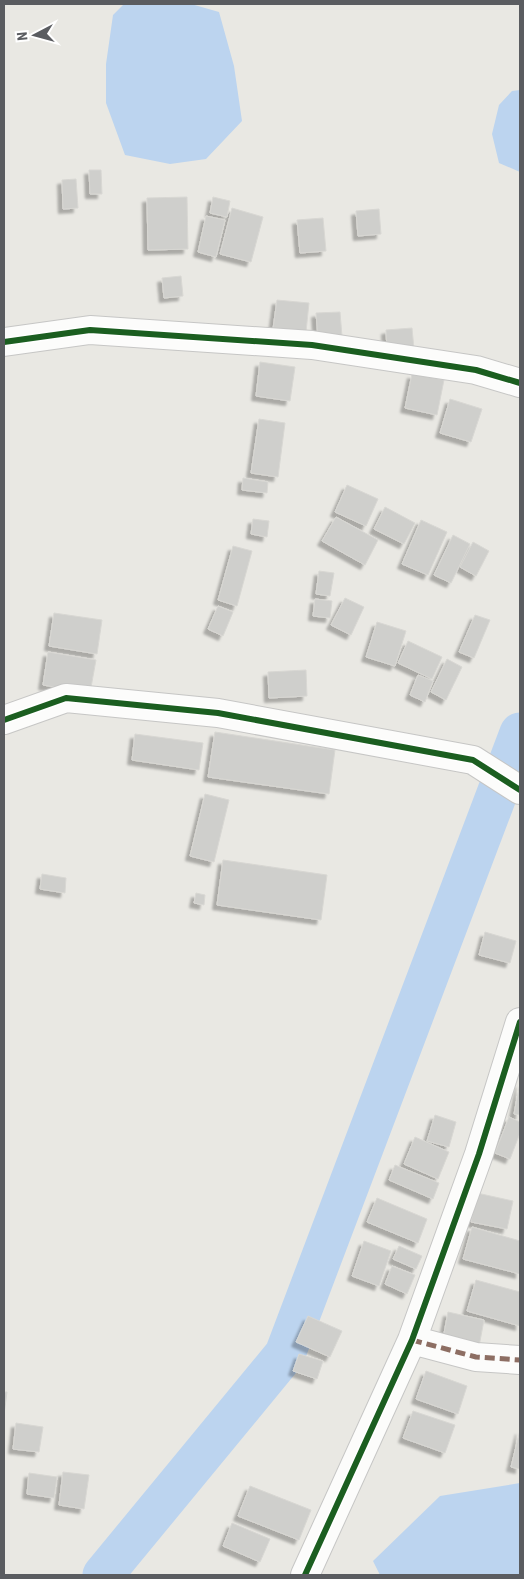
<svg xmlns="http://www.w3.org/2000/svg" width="524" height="1579" font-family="'Roboto Condensed',sans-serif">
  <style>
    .water { fill: #bcd4ef }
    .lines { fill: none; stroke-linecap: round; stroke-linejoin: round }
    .river { stroke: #bcd4ef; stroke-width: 41 }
    .building { fill: #cfcfcc; stroke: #d8d7d3; filter: url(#shadow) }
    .minor-casing { stroke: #c6c6c5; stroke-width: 30 }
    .minor { stroke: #fcfcfb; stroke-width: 28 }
    .quiet { stroke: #8d6e63; stroke-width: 5; stroke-dasharray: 10 5; stroke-linecap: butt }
    .cycleway-casing { stroke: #fff; stroke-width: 9 }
    .cycleway { stroke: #1b5e20; stroke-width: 6 }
  </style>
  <defs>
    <filter id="shadow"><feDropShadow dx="-4.5" dy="4.5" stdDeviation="1" flood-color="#0004"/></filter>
  </defs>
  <rect width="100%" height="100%" fill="#e9e8e3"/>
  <path class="water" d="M124,4H191L219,12L234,66L242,121L206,159L170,164L125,155L106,103V64L113,15Z
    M520,90V172L499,163L492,134L499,105L512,91Z
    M520,1483V1575H380L373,1561L440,1496Z"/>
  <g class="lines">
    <path class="river" d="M103,1575L285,1354L520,733"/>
  </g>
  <path class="building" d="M89,170H101L102,194H90Z
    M76,179L78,208L63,209L62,180Z
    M187,197L188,249L148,250L147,198Z
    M213,197L230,201L227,217L210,213Z
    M232,208L263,217L251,262L220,254Z
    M379,209L381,234L358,236L356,211Z
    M206,216L225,220L216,257L198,252Z
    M323,218L326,251L300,253L297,220Z
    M181,276L183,296L164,298L162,278Z
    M277,300L309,303L306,332L273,329Z
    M340,312L342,336L318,338L316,313Z
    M412,328L414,349L387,351L386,330Z
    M260,362L295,367L290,401L256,396Z
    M412,374L444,380L437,415L405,408Z
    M450,399L482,409L471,442L440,433Z
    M259,419L285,423L278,477L251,473Z
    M243,478L268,482L267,493L242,490Z
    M347,485L378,499L366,526L335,512Z
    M385,507L415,523L404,544L374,529Z
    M336,517L378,540L365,565L322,541Z
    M253,519L269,521L267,537L251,534Z
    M421,520L447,532L428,575L402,564Z
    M453,535L470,544L451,583L434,575Z
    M473,542L489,551L476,576L460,567Z
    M233,546L252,551L237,606L218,600Z
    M319,571L334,573L330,596L316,594Z
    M345,598L364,607L351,635L331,625Z
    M315,599L332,601L330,618L313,616Z
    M218,606L233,612L223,636L208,629Z
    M54,613L102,620L97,654L49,646Z
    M475,615L490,620L474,658L459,652Z
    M377,622L406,631L395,666L366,657Z
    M408,641L442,657L432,679L398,663Z
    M48,652L96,660L90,693L43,685Z
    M447,659L462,667L446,700L431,692Z
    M306,670L307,696L269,698L268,672Z
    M418,675L433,681L425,702L410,695Z
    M215,732L335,750L329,794L208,777Z
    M135,734L203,743L199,770L132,760Z
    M205,794L229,800L214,862L190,856Z
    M223,860L327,875L321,920L217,905Z
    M42,874L66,878L65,893L40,889Z
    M196,893L205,895L204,905L194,903Z
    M485,932L516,941L510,963L479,955Z
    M520,1083V1115L514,1114Z
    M435,1115L456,1122L449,1147L427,1141Z
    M509,1117L520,1122V1133L510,1159L495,1153Z
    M415,1137L449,1152L438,1179L404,1164Z
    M395,1165L439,1183L433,1199L389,1180Z
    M477,1193L513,1201L507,1229L471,1222Z
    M377,1198L427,1219L418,1243L367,1222Z
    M472,1227L520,1241V1274L463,1259Z
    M364,1241L391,1251L379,1286L352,1276Z
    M399,1246L422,1256L416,1269L393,1259Z
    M392,1266L415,1275L407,1294L385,1284Z
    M476,1280L520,1292V1326L467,1311Z
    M448,1312L484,1320L478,1352L442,1344Z
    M308,1316L342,1331L330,1357L296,1342Z
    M299,1354L323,1361L317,1379L293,1371Z
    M426,1371L467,1386L458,1414L416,1399Z
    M4,1392H7L4,1415Z
    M413,1411L455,1425L445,1453L403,1438Z
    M16,1423L43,1427L39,1452L13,1449Z
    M520,1430V1469L511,1467Z
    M63,1472L89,1475L84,1509L59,1505Z
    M29,1473L57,1477L54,1498L27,1494Z
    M250,1486L311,1510L299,1540L238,1516Z
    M232,1523L270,1539L260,1562L223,1546Z"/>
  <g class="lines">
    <defs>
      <path id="minor" d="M4,342L90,330L312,345L476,370L520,383
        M4,720L66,698L218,713L473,760L520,790
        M412,1340L476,1357L520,1360
        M305,1575L412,1340L479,1154L520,1022"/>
    </defs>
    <use href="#minor" class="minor-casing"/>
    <use href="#minor" class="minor"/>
    <path class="quiet" d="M412,1340L476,1357L520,1360"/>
    <defs>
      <path id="cycleway" d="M4,342L90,330L312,345L476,370L520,383
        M4,720L66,698L218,713L473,760L520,790
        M305,1575L412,1340L479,1154L520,1022"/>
    </defs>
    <use href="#cycleway" class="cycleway-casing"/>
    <use href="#cycleway" class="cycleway"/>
  </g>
  <rect width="524" height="1579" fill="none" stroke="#5a5c60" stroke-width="10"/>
  <g transform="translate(35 35) rotate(264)" stroke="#ffffff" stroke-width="4" paint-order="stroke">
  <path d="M0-4L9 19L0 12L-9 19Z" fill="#5a5c60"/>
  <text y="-8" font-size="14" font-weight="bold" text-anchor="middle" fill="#5a5c60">N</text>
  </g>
</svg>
